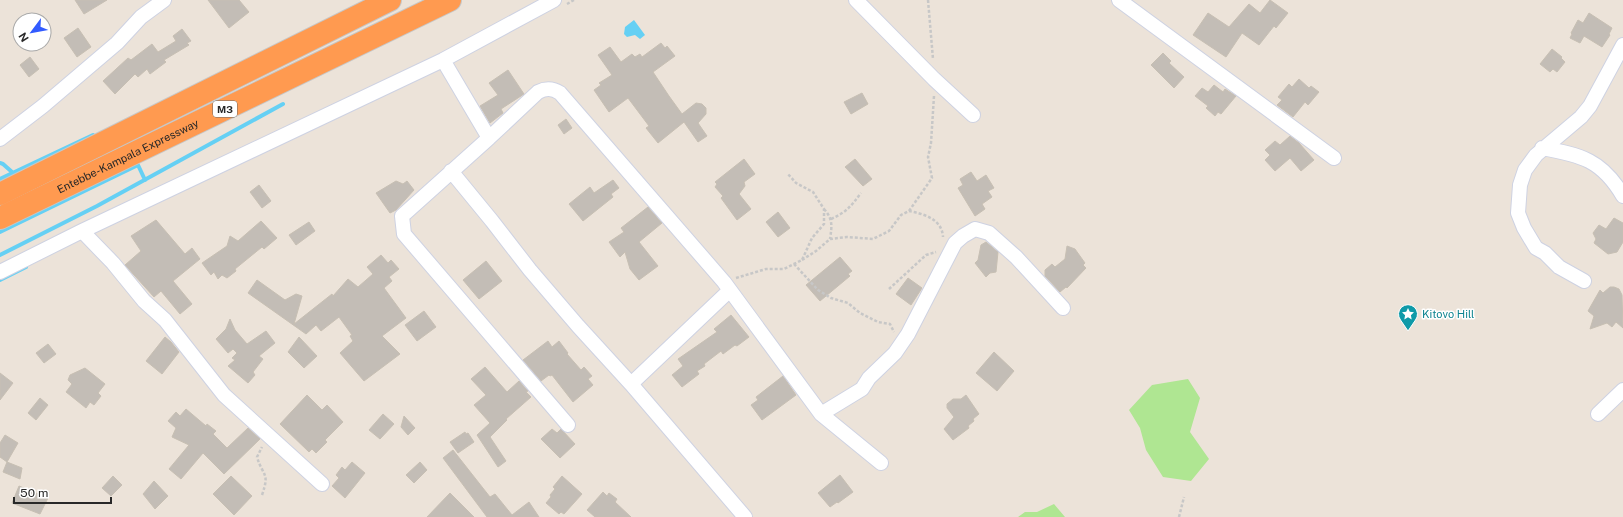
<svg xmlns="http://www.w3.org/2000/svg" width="1623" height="517" font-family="'Public Sans',sans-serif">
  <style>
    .green { fill: #afe692 }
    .water { fill: #65d0f4 }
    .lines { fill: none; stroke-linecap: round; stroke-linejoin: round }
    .stream { stroke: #65d0f4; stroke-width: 4 }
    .building { fill: #c3bdb6; stroke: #c7bfb3 }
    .street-casing { stroke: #ced2e2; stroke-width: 16 }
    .highway-casing { stroke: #c7c7c7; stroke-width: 24 }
    .path { stroke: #c7c7c7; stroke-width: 2.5; stroke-dasharray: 3 2; stroke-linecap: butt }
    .street { stroke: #fff; stroke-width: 14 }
    .highway { stroke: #ff9a50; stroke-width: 22 }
    .labels { text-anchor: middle; stroke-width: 3; stroke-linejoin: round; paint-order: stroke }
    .shield { fill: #fff; stroke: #686868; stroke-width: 1 }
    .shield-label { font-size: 10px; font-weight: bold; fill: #282828 }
    .street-label { font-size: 11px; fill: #282828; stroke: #fff }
    .culture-label { font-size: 11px; fill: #0d838f; stroke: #fff; text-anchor: start }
  </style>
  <rect width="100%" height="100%" fill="#ece3d9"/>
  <path class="green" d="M1188,379L1200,398L1190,432L1209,459L1191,481L1163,477L1146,450L1140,428L1129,410L1152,385Z
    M1054,504L1065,517H1018L1025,512H1037Z"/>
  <path class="water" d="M634,20L645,35L640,39L635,35L627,37L624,34L625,27Z"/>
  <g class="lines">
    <path class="stream" d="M0,163L3,164L12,172
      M0,179L93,135
      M0,232L138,165L145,180
      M0,255L97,206L283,104
      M0,280L26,267"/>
  </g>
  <path class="building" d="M75,0H107L84,14Z
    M208,0H239L249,12L229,28Z
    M1270,0L1288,13L1276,28L1274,26L1259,45L1242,33L1226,57L1193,35L1208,13L1229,27L1249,4L1260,13Z
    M1589,13L1612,28L1609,34L1610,35L1602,47L1584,36L1580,43L1570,38L1572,34L1571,33L1578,20L1583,23Z
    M78,28L91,47L77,57L64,38Z
    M182,29L191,41L187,43L189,45L164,60L166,62L150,74L147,69L138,77L135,74L115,94L103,81L128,58L131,60L152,44L158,52L176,41L173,36Z
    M661,43L665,48L667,46L675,56L653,72L669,96L682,114L696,103L702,104L706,108V114L698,123L707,136L698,142L684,122L658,143L646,128L649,126L628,98L609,112L594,90L601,85L599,83L612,75L598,55L610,47L621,62L632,54L635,57L640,54L642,57Z
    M1552,49L1562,57L1561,58L1565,62L1557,72L1553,69L1550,72L1540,64Z
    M1163,53L1171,61L1169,63L1184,77L1174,88L1151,65Z
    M30,57L39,69L29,77L20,65Z
    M508,70L524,94L501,109L503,113L490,123L480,106L498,95L489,83Z
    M1299,79L1309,88L1311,86L1319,92L1308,105L1305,102L1293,117L1277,105L1282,100L1278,97L1289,84L1292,87Z
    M1214,85L1223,92L1225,89L1236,96L1221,114L1218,112L1215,116L1206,108L1208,106L1195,96L1202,88L1208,92Z
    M862,93L868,104L851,114L844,102Z
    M566,119L572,128L564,134L558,125Z
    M1290,136L1299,143L1314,160L1301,171L1290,158L1275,171L1265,160L1270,155L1265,150L1275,141L1280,145Z
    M744,159L755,174L744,182L745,186L739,194L751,209L737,220L721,198L723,196L715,187L717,184L715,182Z
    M855,159L872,179L863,186L845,167Z
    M971,172L977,181L986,175L994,188L988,191L992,197L982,204L985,209L975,216L958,188L963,185L960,179Z
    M613,180L619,188L611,194L613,197L583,221L569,204L590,187L594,193Z
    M396,181L403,184L407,181L414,190L396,210L390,213L376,193Z
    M259,185L271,201L262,208L250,192Z
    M648,207L662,223L639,242L658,266L639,280L630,269L625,252L620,257L609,242L624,232L621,228Z
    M778,212L790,228L778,237L766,222Z
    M1614,218L1623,223V242L1617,252L1608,254L1594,243L1596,239L1593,233L1599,225L1606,229Z
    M156,220L185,254L192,248L200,259L173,281L192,304L180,314L161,291L154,297L125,265L141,251L131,236Z
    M261,221L277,238L264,249L262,247L235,269L236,271L227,278L222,275L218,279L214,272L211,275L202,263L227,246L230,236L238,241Z
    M309,222L315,231L296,245L289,235Z
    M986,242L998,252L996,272L990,273L986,277L975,263L978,260L981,245Z
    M1067,246L1075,249L1085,263L1083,265L1086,268L1067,288L1066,287L1060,292L1045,276V270L1052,264L1055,267L1065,259Z
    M381,255L388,263L391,260L399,269L389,277L392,281L384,288L406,318L382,336L400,354L364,381L340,353L353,341L350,336L352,335L339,317L321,331L316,325L306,334L248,293L257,280L285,300L296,294L302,296L294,324L332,294L333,296L348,279L358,287L373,274L367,267Z
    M840,257L852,271L848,274L850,276L820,301L806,285Z
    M486,261L502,281L479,299L463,280Z
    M908,278L922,288L911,305L896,294Z
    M1610,287H1614L1619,289L1622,295L1623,328L1616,322L1612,327L1607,323L1590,329L1594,316L1588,311L1600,290L1603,293Z
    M424,311L436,327L417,341L405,325Z
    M731,315L749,337L737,346L735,345L723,354L721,351L704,364L705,366L697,371L699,374L682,387L672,375L683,366L678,359L717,332L714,329Z
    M230,319L235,330L247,344L266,331L275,343L259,356L263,359L253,372L255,375L248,383L228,366L235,360L232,358L237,353L233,349L228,353L216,339L226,329Z
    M165,337L171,342L179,352L162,374L146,361Z
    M299,337L317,356L304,368L288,352Z
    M548,341L552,347L559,341L568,353L567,354L581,370L584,367L592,376L588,379L593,385L573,402L552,375L550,376L549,375L541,381L523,360Z
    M48,344L56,354L44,363L36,353Z
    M994,352L1014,371L997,391L976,373Z
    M485,367L507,392L519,381L528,391L526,392L531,397L506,419L507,420L490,437L506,461L498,467L477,435L490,423L474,405L486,395L471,379Z
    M85,368L105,384L98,393L101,396L94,405L90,402L86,408L66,392L72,384L68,380L70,375Z
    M0,373L13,383L0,400Z
    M783,376L796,395L762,420L751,405L758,400L756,397Z
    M307,395L322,410L327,405L343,422L325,440L327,442L316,453L312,449L309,452L280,424Z
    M966,395L979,414L973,419L974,421L968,426L969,428L953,440L944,429L954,417L947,408V404L953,399H961Z
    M40,398L48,405L36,420L28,413Z
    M186,409L206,426L207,424L216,431L213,434L227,448L248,428L260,439L224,474L203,453L181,479L169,469L189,445L172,437L176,428L168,421L176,412L180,416Z
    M383,414L394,424L380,439L369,430Z
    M404,416L415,428L408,435L401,427Z
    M552,429L557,433L561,429L575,444L560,458L541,439Z
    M465,432L466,434L468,433L474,442L458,453L450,442Z
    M5,435L18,443L7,462L0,457V443Z
    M453,450L490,497L495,494L512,515L529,502L539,517H487L443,458Z
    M7,462L22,468L20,479L3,472Z
    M352,462L365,473L345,498L332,486L339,478L336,475L342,467L345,470Z
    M420,462L427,470L414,483L406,475Z
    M840,475L853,492L838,503L837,502L830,507L818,493Z
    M113,476L122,485L111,496L102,488Z
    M231,476L252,496L234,515L213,494Z
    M562,476L582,494L564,514L561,512L559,514L546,503L551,497L550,495L555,489L553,487Z
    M154,481L168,496L155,509L143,494Z
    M19,486L48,498L40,514L12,503Z
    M603,492L607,496L609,493L617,499L615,502L631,517H595L587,510Z
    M450,493L474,517H427Z"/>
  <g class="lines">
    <defs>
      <path id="street" d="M856,0L934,79L973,115
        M1119,0L1334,158
        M443,60L489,138
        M0,139L43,106L117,43L141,17L164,0
        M1542,148C1581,155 1602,160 1623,196
        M451,171L492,221L530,270L578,326L631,384L745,517
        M82,231L113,263L144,301L165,320L224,395L322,484
        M0,272L82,231L443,60L554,0
        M1584,281L1559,267L1545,253L1536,248L1524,228L1518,213L1520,185L1525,170L1536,155L1581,117L1590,106L1623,45
        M631,384L730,290
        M821,414L862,389L869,378L895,353L908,334L955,243L963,236L975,229L989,233L1016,257L1063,308
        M1598,414L1623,390
        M568,425L404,234L402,216L489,138L538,92C546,88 552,88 560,93L724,282L821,414L881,463"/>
      <g id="highway">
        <path d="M0,194L390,0"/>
        <path id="s1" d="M0,218L450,0"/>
      </g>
    </defs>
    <use href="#street" class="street-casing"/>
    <use href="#highway" class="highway-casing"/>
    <path class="path" d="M928,0L933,59
      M567,4L574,0
      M824,209C833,219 832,226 830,239
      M909,211L932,178L928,157L931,143L934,96
      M831,219C847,212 851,206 861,193
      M802,260L816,251L830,239L847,237L873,239L889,231L901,215L909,211C924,214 942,219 943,237
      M794,264L818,290L831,298L848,303L860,313L878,322L890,324L894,332
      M736,278L766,269H784L802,260L812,238L824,224V209L813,192L796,183L787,173
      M889,289L926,255L936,252
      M262,495C270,472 263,477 257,457L262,447
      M1179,517L1184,497"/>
    <use href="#street" class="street"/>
    <use href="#highway" class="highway"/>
  </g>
  <defs>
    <symbol id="sight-pin" viewBox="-11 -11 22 30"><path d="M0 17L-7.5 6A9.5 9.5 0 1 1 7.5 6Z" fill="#0f9aa8" stroke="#fff"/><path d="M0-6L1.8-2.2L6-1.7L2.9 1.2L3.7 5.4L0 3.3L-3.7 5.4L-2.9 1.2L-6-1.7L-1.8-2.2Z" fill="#fff"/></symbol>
  </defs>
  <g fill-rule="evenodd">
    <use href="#sight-pin" x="1397" y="303" width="22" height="30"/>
  </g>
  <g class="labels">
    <rect class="shield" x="213" y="101" width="24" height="16" rx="3"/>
    <g class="shield-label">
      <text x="225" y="113">M3</text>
    </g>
    <g class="street-label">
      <text dy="4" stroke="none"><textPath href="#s1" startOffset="142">Entebbe-Kampala Expressway</textPath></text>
    </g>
    <g class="culture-label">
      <text x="1422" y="318">Kitovo Hill</text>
    </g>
  </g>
  <g transform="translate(32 32) rotate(238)"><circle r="19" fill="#ffffff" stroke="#a9a9a9"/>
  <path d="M0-3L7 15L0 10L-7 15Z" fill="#325bff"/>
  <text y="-6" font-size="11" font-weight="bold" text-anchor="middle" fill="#282828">N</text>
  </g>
  <path d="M14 497v6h97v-6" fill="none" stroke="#282828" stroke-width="2"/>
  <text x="20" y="497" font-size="12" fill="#282828" stroke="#ffffff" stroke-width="3" paint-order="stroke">50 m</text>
</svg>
